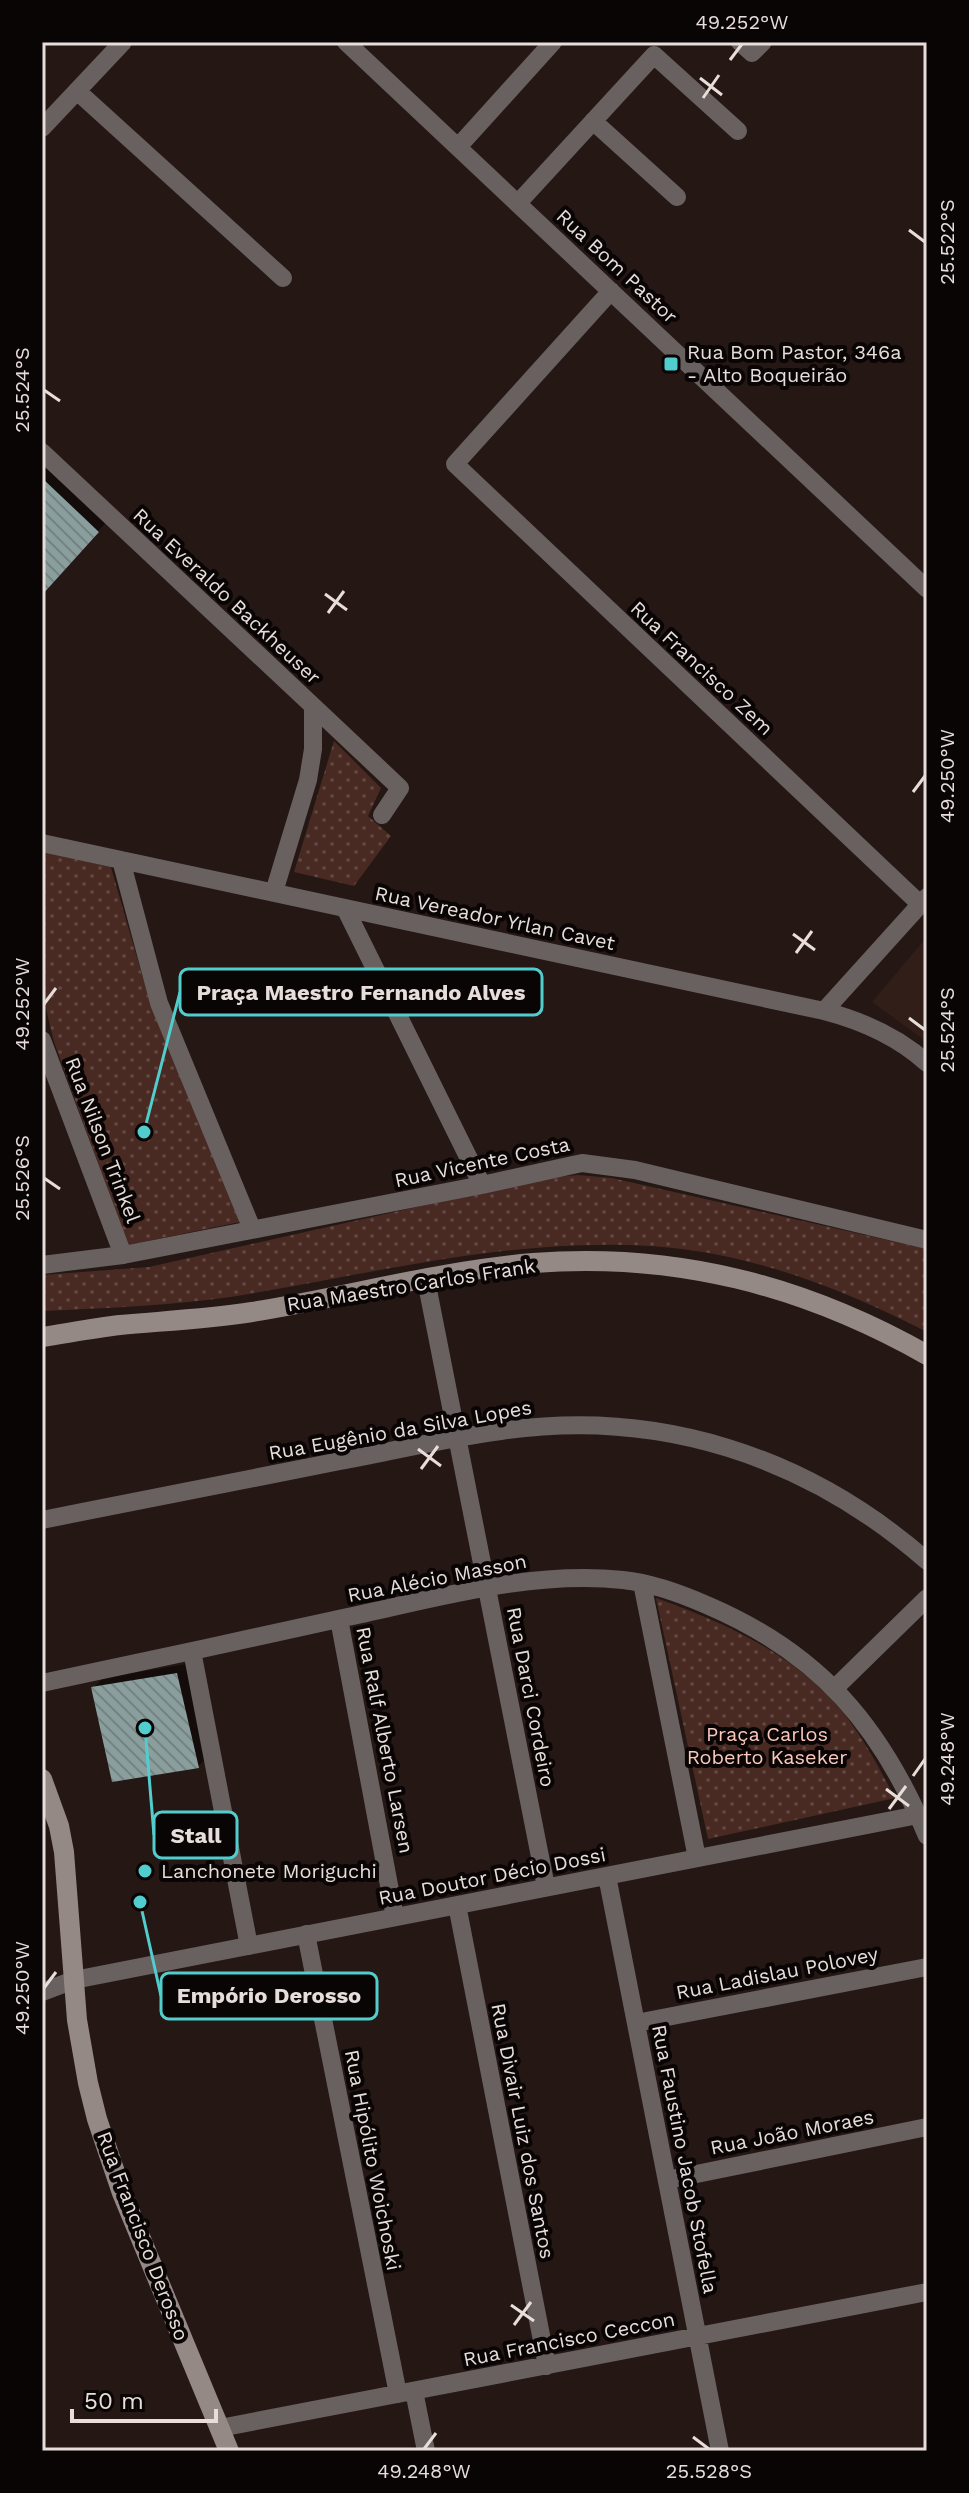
<svg xmlns="http://www.w3.org/2000/svg" width="969" height="2493" font-family="'Work Sans',sans-serif">
  <style>
    .built { fill: #321e19 }
    .park { fill: url(#park-dots) }
    .shadow { fill: #0007 }
    .building { fill: url(#building-back-hatch) }
    .lines { fill: none; stroke-linecap: round; stroke-linejoin: round }
    .street { stroke: #68615f; stroke-width: 18 }
    .secondary { stroke: #958986; stroke-width: 20 }
    .ticks { fill: none; stroke: #e7dedb; stroke-width: 3 }
    .poi-dot { fill: #52cdcd; stroke: #090504; stroke-width: 3 }
    .labels { text-anchor: middle; stroke-width: 8; stroke-linejoin: round; paint-order: stroke }
    .street-label { font-size: 20px; fill: #e7dedb; stroke: #090504 }
    .poi-label { font-size: 20px; fill: #e7dedb; stroke: #090504; text-anchor: start }
    .park-label { font-size: 20px; fill: #fac8bc; stroke: #090504 }
    .leader { fill: none; stroke: #52cdcd; stroke-width: 3 }
    .callout-dot { fill: #52cdcd; stroke: #090504; stroke-width: 3 }
    .callout { fill: #090504; stroke: #52cdcd; stroke-width: 3 }
    .callout-label { font-size: 22px; text-anchor: middle; font-weight: bold; fill: #e7dedb }
    .neatline { fill: none; stroke: #e7dedb; stroke-width: 3 }
    .ticks-label { font-size: 20px; text-anchor: middle; fill: #e7dedb }
  </style>
  <defs>
    <pattern id="park-dots" width="8" height="8" patternUnits="userSpaceOnUse" patternTransform="scale(2)"><rect width="8" height="8" fill="#482a23"/><path d="M2 2h.1M6 6h.1" fill="none" stroke="#624842" stroke-width="1.8" stroke-linecap="round"/></pattern>
    <pattern id="building-back-hatch" width="6" height="6" patternUnits="userSpaceOnUse" patternTransform="scale(2)"><rect width="6" height="6" fill="#8a9e9e"/><path d="M-1 5l2 2M0 0l6 6M5-1l2 2" fill="none" stroke="#758382"/></pattern>
  </defs>
  <rect width="100%" height="100%" fill="#251714"/>
  <path class="built" d="M927,937V1042L872,1002Z"/>
  <path class="park" d="M334,741L381,788L368,816L391,836L354,886L294,872Z
    M42,848L110,864L151,1006L240,1222L128,1245L54,1042L42,992Z
    M578,1175L612,1178L927,1249V1332C839,1287 751,1253 651,1246C508,1237 369,1275 230,1297C168,1306 105,1308 42,1311V1275L149,1267L546,1178Z
    M656,1598C715,1619 777,1646 823,1691C855,1721 875,1760 895,1798L708,1839Z"/>
  <path class="shadow" d="M42,456L109,519L42,594Z
    M187,1664L208,1757L198,1766L93,1688L103,1678Z"/>
  <path class="building" d="M42,478L99,532L42,595Z
    M177,1673L199,1768L112,1782L91,1687Z"/>
  <g class="lines">
    <path class="street" d="M346,42L927,589
      M740,42L752,53L763,42
      M77,91L283,278
      M593,121L677,197
      M42,128L123,42
      M458,147L553,42
      M518,203L654,55L738,131
      M611,291L455,464L920,904
      M42,452L313,706V749L308,780L274,892
      M313,706L400,788L382,815
      M42,843L824,1011C863,1021 897,1036 927,1063
      M121,860L159,1003L252,1229
      M345,908L482,1185
      M824,1011L927,897
      M42,1040L123,1255
      M42,1265L123,1255L482,1185L582,1163L635,1170L927,1240
      M426,1280L546,1887
      M42,1520C141,1500 240,1481 340,1461C393,1451 447,1438 501,1431C659,1408 807,1456 927,1561
      M642,1583L697,1858
      M339,1619L395,1917
      M192,1651L249,1946
      M42,1683C142,1662 243,1640 343,1618C434,1599 529,1570 623,1580C653,1583 682,1594 709,1606C820,1654 881,1726 927,1836
      M835,1688L927,1598
      M607,1876L720,2451
      M457,1905L547,2366
      M306,1934L398,2394
      M42,1992L74,1980L918,1815
      M636,2023L927,1967
      M667,2180L927,2127
      M414,2391L426,2451
      M220,2428L927,2292"/>
    <path class="secondary" d="M42,1337C68,1333 94,1328 120,1325C164,1321 208,1319 252,1312C346,1297 438,1271 533,1263C675,1252 803,1285 927,1355
      M42,1779L59,1826L64,1852L77,2020L88,2083L97,2119L122,2193L229,2451"/>
  </g>
  <path class="ticks" d="M730,60L742,44M700,78L722,95M703,98L719,75M909,230L925,242M44,390L60,401M325,594L347,610M328,613L344,591M913,792L925,776M793,934L815,950M796,953L812,931M44,1004L56,988M909,1018L925,1030M44,1178L60,1189M418,1449L441,1466M421,1469L438,1446M913,1776L925,1759M886,1789L909,1806M889,1809L906,1786M44,1988L56,1972M511,2305L534,2321M514,2325L531,2302M693,2437L709,2449M424,2449L436,2433"/>
  <g class="poi-dot">
    <rect x="663" y="356" width="16" height="16" rx="4"/>
    <circle cx="145" cy="1871" r="8"/>
  </g>
  <g class="labels">
    <g class="street-label">
      <text transform="translate(617 266) rotate(43)" y="7">Rua Bom Pastor</text>
      <text transform="translate(227 596) rotate(43)" y="7">Rua Everaldo Backheuser</text>
      <text transform="translate(702 668) rotate(43)" y="7">Rua Francisco Zem</text>
      <text transform="translate(495 918) rotate(12)" y="7">Rua Vereador Yrlan Cavet</text>
      <text transform="translate(103 1140) rotate(69)" y="7">Rua Nilson Trinkel</text>
      <text transform="translate(482 1162) rotate(-12)" y="7">Rua Vicente Costa</text>
      <text transform="translate(411 1285) rotate(-9)" y="7">Rua Maestro Carlos Frank</text>
      <text transform="translate(400 1430) rotate(-10)" y="7">Rua Eugênio da Silva Lopes</text>
      <text transform="translate(437 1578) rotate(-11)" y="7">Rua Alécio Masson</text>
      <text transform="translate(531 1697) rotate(79)" y="7">Rua Darci Cordeiro</text>
      <text transform="translate(385 1740) rotate(79)" y="7">Rua Ralf Alberto Larsen</text>
      <text transform="translate(492 1876) rotate(-11)" y="7">Rua Doutor Décio Dossi</text>
      <text transform="translate(777 1973) rotate(-11)" y="7">Rua Ladislau Polovey</text>
      <text transform="translate(523 2131) rotate(79)" y="7">Rua Divair Luiz dos Santos</text>
      <text transform="translate(792 2132) rotate(-11)" y="7">Rua João Moraes</text>
      <text transform="translate(685 2159) rotate(79)" y="7">Rua Faustino Jacob Stofella</text>
      <text transform="translate(373 2160) rotate(79)" y="7">Rua Hipólito Woichoski</text>
      <text transform="translate(143 2236) rotate(69)" y="7">Rua Francisco Derosso</text>
      <text transform="translate(569 2339) rotate(-11)" y="7">Rua Francisco Ceccon</text>
    </g>
    <g class="poi-label">
      <text x="687" y="359">Rua Bom Pastor, 346a<tspan x="687" dy="23">- Alto Boqueirão</tspan></text>
      <text x="161" y="1878">Lanchonete Moriguchi</text>
    </g>
    <g class="park-label">
      <text x="767" y="1741">Praça Carlos<tspan x="767" dy="23">Roberto Kaseker</tspan></text>
    </g>
  </g>
  <path class="leader" d="M144 1132L180 992M145 1728L154 1835M140 1902L161 1996"/>
  <g class="callout-dot">
    <circle cx="144" cy="1132" r="8"/>
    <circle cx="145" cy="1728" r="8"/>
    <circle cx="140" cy="1902" r="8"/>
  </g>
  <g class="callout">
    <rect x="180" y="969" width="362" height="46" rx="8"/>
    <rect x="154" y="1812" width="83" height="46" rx="8"/>
    <rect x="161" y="1973" width="216" height="46" rx="8"/>
  </g>
  <g class="callout-label">
    <text x="361" y="1000">Praça Maestro Fernando Alves</text>
    <text x="196" y="1843">Stall</text>
    <text x="269" y="2003">Empório Derosso</text>
  </g>
  <rect width="969" height="2493" fill="none" stroke="#090504" stroke-width="88"/>
  <path d="M72 2409v12h144v-12" fill="none" stroke="#e7dedb" stroke-width="4"/>
  <text x="84" y="2409" font-size="24" fill="#e7dedb" stroke="#090504" stroke-width="6" paint-order="stroke">50 m</text>
  <rect x="44" y="44" width="881" height="2405" class="neatline"/>
  <g class="ticks-label">
    <text x="742" y="29">49.252°W</text>
    <text transform="translate(947 242) rotate(-90)" y="7">25.522°S</text>
    <text transform="translate(22 390) rotate(-90)" y="7">25.524°S</text>
    <text transform="translate(947 776) rotate(-90)" y="7">49.250°W</text>
    <text transform="translate(22 1004) rotate(-90)" y="7">49.252°W</text>
    <text transform="translate(947 1030) rotate(-90)" y="7">25.524°S</text>
    <text transform="translate(22 1178) rotate(-90)" y="7">25.526°S</text>
    <text transform="translate(947 1759) rotate(-90)" y="7">49.248°W</text>
    <text transform="translate(22 1988) rotate(-90)" y="7">49.250°W</text>
    <text x="424" y="2478">49.248°W</text>
    <text x="709" y="2478">25.528°S</text>
  </g>
</svg>
